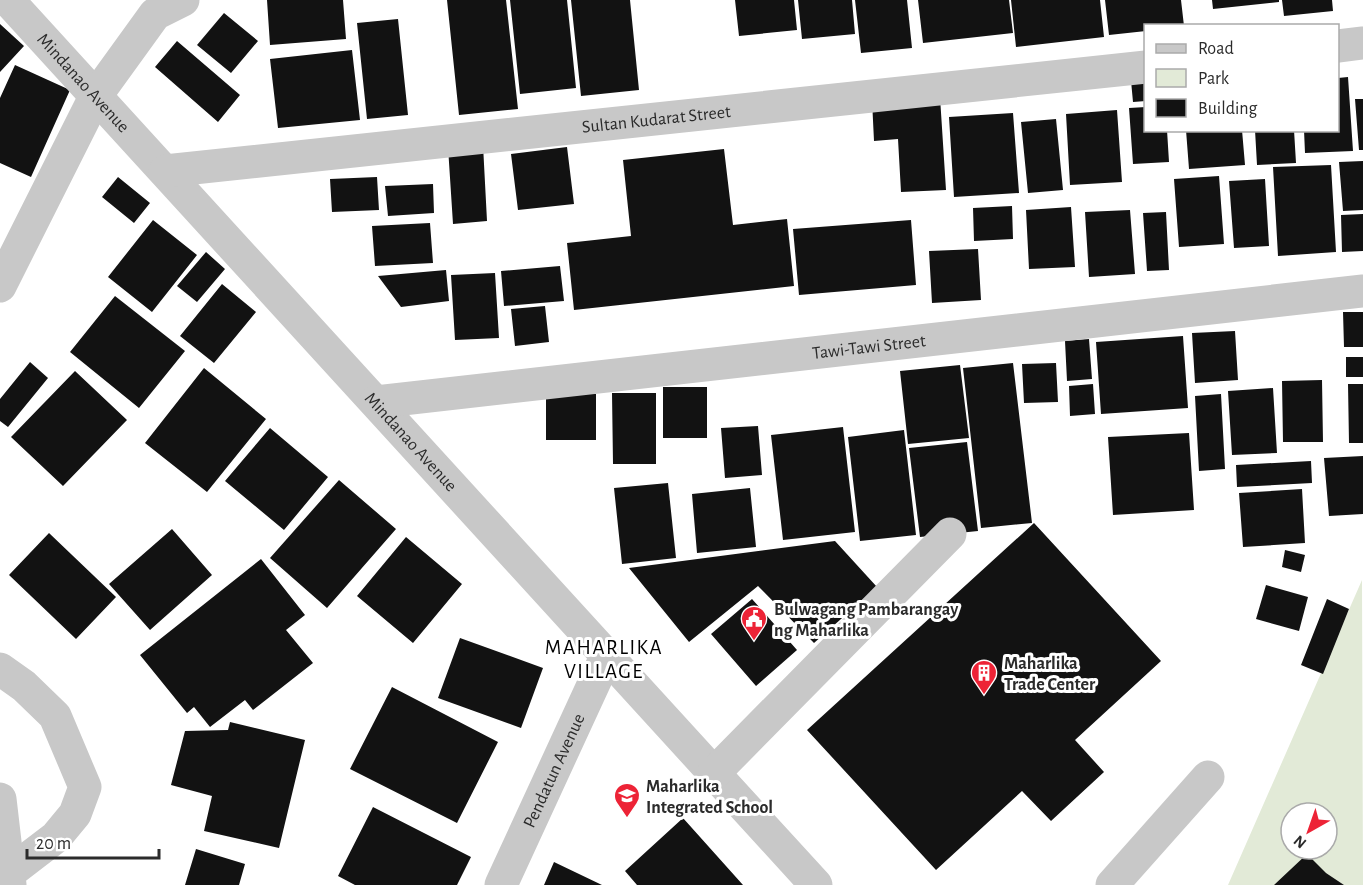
<svg xmlns="http://www.w3.org/2000/svg" width="1363" height="885" font-family="'Alegreya Sans',sans-serif">
  <style>
    .green { fill: #e2ead7; fill-rule: evenodd }
    .building { fill: #121212 }
    .lines { fill: none; stroke-linecap: round; stroke-linejoin: round }
    .minor { stroke: #c8c8c8; stroke-width: 33 }
    .labels { text-anchor: middle; stroke-width: 6; stroke-linejoin: round; paint-order: stroke }
    .street-label { font-size: 18px; fill: #2b2b2b; stroke: #fff }
    .poi-label { font-size: 18px; font-weight: bold; fill: #2b2b2b; stroke: #fff; text-anchor: start }
    .quarter-label { font-size: 21px; letter-spacing: 1.5px; fill: #000; stroke: #fff }
  </style>
  <rect width="100%" height="100%" fill="#fff"/>
  <path class="green" d="M1362,580L1363,885H1228ZM1291,813H1327V849H1291Z"/>
  <path class="building" d="M267,0H343L346,39L270,45Z
    M447,0H506L518,109L459,115Z
    M510,0H567L576,88L520,94Z
    M571,0H630L639,90L581,96Z
    M735,0H794L797,30L739,36Z
    M798,0H852L855,34L802,39Z
    M855,0H907L912,48L861,53Z
    M918,0H1009L1013,33L923,43Z
    M1011,0H1100L1104,37L1016,47Z
    M1105,0H1181L1184,26H1146V31L1109,35Z
    M1212,0H1279V2L1213,9Z
    M1282,0H1332L1333,11L1284,16Z
    M224,13L258,41L231,73L197,45Z
    M398,19L408,115L367,119L357,23Z
    M0,24L24,46L0,72Z
    M177,41L240,95L218,122L155,67Z
    M352,50L360,120L278,128L270,59Z
    M15,65L70,90L31,177L0,163V98Z
    M1146,69V101L1133,102L1130,70Z
    M1348,77L1353,151L1305,153L1304,130H1338V78Z
    M940,97L946,190L901,192L898,139L874,141L872,100Z
    M1355,99H1363V150H1359Z
    M1146,107V130H1167L1169,162L1133,164L1129,108Z
    M1117,110L1122,182L1070,185L1066,114Z
    M1013,113L1019,193L954,197L949,117Z
    M1056,119L1063,190L1028,193L1021,122Z
    M1186,130H1242L1245,165L1189,169Z
    M1255,130H1294L1296,163L1257,165Z
    M483,145L487,221L453,224L448,147Z
    M567,147L574,204L518,210L511,154Z
    M724,149L733,225L787,219L794,286L574,310L567,243L631,236L623,160Z
    M1363,161V210L1343,211L1339,162Z
    M1331,165L1336,252L1278,256L1273,167Z
    M1219,176L1224,244L1179,247L1174,179Z
    M118,177L150,203L134,223L102,197Z
    M377,177L379,210L332,212L330,179Z
    M1265,179L1269,246L1234,248L1229,181Z
    M433,184L434,213L388,216L385,186Z
    M1012,206L1013,239L974,241L973,208Z
    M1071,207L1075,267L1029,269L1026,210Z
    M1130,210L1135,274L1089,277L1085,212Z
    M1166,212L1169,270L1147,271L1143,213Z
    M1363,214V251L1342,252L1341,215Z
    M153,220L197,255L152,312L108,277Z
    M911,220L916,285L799,295L793,229Z
    M430,223L433,263L375,266L372,226Z
    M978,249L981,300L932,303L929,251Z
    M206,252L225,269L197,302L177,286Z
    M560,266L564,301L504,306L501,271Z
    M446,270L449,301L401,307L378,276Z
    M495,273L499,338L455,340L451,275Z
    M222,284L256,312L214,363L180,336Z
    M115,296L185,351L139,408L70,352Z
    M545,306L549,342L515,346L511,309Z
    M1343,312H1363V347H1344Z
    M1235,331L1238,380L1195,383L1192,333Z
    M1183,336L1188,408L1101,414L1096,342Z
    M1089,339L1092,379L1067,381L1065,341Z
    M1346,357H1363V377H1346Z
    M30,362L48,378L8,427L0,421V399Z
    M1013,363L1032,523L981,528L963,368Z
    M1056,363L1058,402L1024,403L1022,364Z
    M960,365L969,438L908,444L900,371Z
    M204,368L266,419L207,492L145,443Z
    M75,371L127,420L63,486L11,437Z
    M1322,380L1323,442H1283L1282,381Z
    M1093,384L1095,414L1070,416L1069,386Z
    M1348,384H1363V443H1349Z
    M663,387H707V438H663Z
    M1273,388L1277,453L1232,455L1228,391Z
    M612,393H656V464H613Z
    M546,394H596V440H546Z
    M1221,394L1225,469L1199,471L1195,396Z
    M758,426L762,475L725,478L721,428Z
    M843,427L855,532L783,540L771,435Z
    M270,428L328,477L284,530L225,481Z
    M904,430L916,535L860,541L848,437Z
    M1189,433L1194,510L1113,515L1108,437Z
    M967,442L978,531L920,537L909,448Z
    M1363,456V514L1329,516L1324,458Z
    M1311,461L1312,483L1237,487L1236,465Z
    M339,480L396,529L327,608L270,558Z
    M668,483L676,558L622,564L614,488Z
    M750,488L756,547L697,553L692,494Z
    M1302,489L1305,543L1243,547L1239,493Z
    M1034,523L1161,661L1075,740L1104,772L1051,821L1022,791L936,870L807,730Z
    M172,529L212,575L150,630L109,584Z
    M49,533L116,597L76,639L9,575Z
    M406,537L462,584L413,643L357,596Z
    M835,541L877,587L814,643L758,586L689,642L629,568Z
    M1285,550L1305,555L1301,572L1282,567Z
    M261,559L305,615L286,630L313,663L253,710L245,700L210,727L194,707L187,713L140,655Z
    M1266,585L1308,597L1299,631L1256,619Z
    M752,599L797,650L756,686L711,634Z
    M1327,599L1349,609L1323,674L1301,665Z
    M460,638L543,668L521,728L438,698Z
    M392,687L498,742L457,823L350,769Z
    M230,722L305,740L279,848L204,831L212,796L171,785L185,731L228,730Z
    M373,807L471,857L457,885H355L338,876Z
    M683,818L743,885H637L625,871Z
    M196,849L245,864L239,885H185Z
    M1307,854L1326,873L1344,885H1274Z
    M554,862L602,885H544Z"/>
  <g class="lines">
    <g class="minor">
      <path id="s1" d="M8,0L816,885"/>
      <path d="M1338,46L1363,43"/>
      <path id="s2" d="M165,171L1146,67"/>
      <path d="M0,286L95,97L155,14L183,0"/>
      <path id="s3" d="M376,402L1363,291"/>
      <path d="M0,669L24,686L55,716L85,787L75,814L56,837L9,873"/>
      <path d="M713,774L950,534"/>
      <path d="M0,799L10,885"/>
      <path id="s4" d="M501,885L606,657"/>
      <path d="M1112,885L1208,777"/>
    </g>
  </g>
  <defs>
    <symbol id="civic-pin" viewBox="-11 -11 22 30"><path d="M0 17L-7.5 6A9.5 9.5 0 1 1 7.5 6Z" fill="#ed2336" stroke="#fff"/><path d="M-.6-6.5H3V-4.5H.6V-3L4-1V1h2V6H-6V1h2V-1L-.6-3ZM-1.2 2.5V6h2.4V2.5Z" fill="#fff"/></symbol>
    <symbol id="building-pin" viewBox="-11 -11 22 30"><path d="M0 17L-7.5 6A9.5 9.5 0 1 1 7.5 6Z" fill="#ed2336" stroke="#fff"/><path d="M-4-6H4V6H1V3H-1V6H-4ZM-2.5-4.3h1.7v1.8h-1.7ZM.8-4.3h1.7v1.8H.8ZM-2.5-1h1.7V.8h-1.7ZM.8-1h1.7V.8H.8Z" fill="#fff"/></symbol>
    <symbol id="school-pin" viewBox="-11 -11 22 30"><path d="M0 17L-7.5 6A9.5 9.5 0 1 1 7.5 6Z" fill="#ed2336" stroke="#fff"/><path d="M0-5L7-2L0 1L-7-2ZM-4 1L0 2.5L4 1V4Q0 6-4 4Z" fill="#fff"/></symbol>
  </defs>
  <g fill-rule="evenodd">
    <use href="#civic-pin" x="739" y="604" width="30" height="40"/>
    <use href="#building-pin" x="969" y="658" width="30" height="40"/>
    <use href="#school-pin" x="612" y="781" width="30" height="40"/>
  </g>
  <g class="labels">
    <g class="street-label">
      <text dy="6" stroke="none"><textPath href="#s1" startOffset="112">Mindanao Avenue</textPath></text>
      <text dy="6" stroke="none"><textPath href="#s2" startOffset="494">Sultan Kudarat Street</textPath></text>
      <text dy="6" stroke="none"><textPath href="#s3" startOffset="496">Tawi-Tawi Street</textPath></text>
      <text dy="6" stroke="none"><textPath href="#s1" startOffset="598">Mindanao Avenue</textPath></text>
      <text dy="6" stroke="none"><textPath href="#s4" startOffset="126">Pendatun Avenue</textPath></text>
    </g>
    <g class="poi-label">
      <text x="774" y="615">Bulwagang Pambarangay<tspan x="774" dy="21">ng Maharlika</tspan></text>
      <text x="1004" y="669">Maharlika<tspan x="1004" dy="21">Trade Center</tspan></text>
      <text x="646" y="792">Maharlika<tspan x="646" dy="21">Integrated School</tspan></text>
    </g>
    <g class="quarter-label">
      <text x="604" y="654">MAHARLIKA<tspan x="604" dy="24">VILLAGE</tspan></text>
    </g>
  </g>
  <rect x="1144" y="24" width="195" height="108" fill="#ffffff" stroke="#aaaaaa" stroke-width="1.5"/>
  <rect x="1156" y="44" width="30" height="9" fill="#c8c8c8" stroke="#aaaaaa" stroke-width="1.5"/>
  <text x="1198" y="54" font-size="18" fill="#2b2b2b">Road</text>
  <rect x="1156" y="69" width="30" height="18" fill="#e2ead7" stroke="#aaaaaa" stroke-width="1.5"/>
  <text x="1198" y="84" font-size="18" fill="#2b2b2b">Park</text>
  <rect x="1156" y="99" width="30" height="18" fill="#121212" stroke="#aaaaaa" stroke-width="1.5"/>
  <text x="1198" y="114" font-size="18" fill="#2b2b2b">Building</text>
  <g transform="translate(1309 831) rotate(220)"><circle r="28" fill="#ffffff" stroke="#aaaaaa" stroke-width="1.5"/>
  <path d="M0-4.5L10 22L0 15L-10 22Z" fill="#ed2336"/>
  <text y="-9" font-size="16" font-weight="bold" text-anchor="middle" fill="#2b2b2b">N</text>
  </g>
  <path d="M27 849v9h132v-9" fill="none" stroke="#2b2b2b" stroke-width="3"/>
  <text x="36" y="849" font-size="18" fill="#2b2b2b" stroke="#ffffff" stroke-width="4.5" paint-order="stroke">20 m</text>
</svg>
